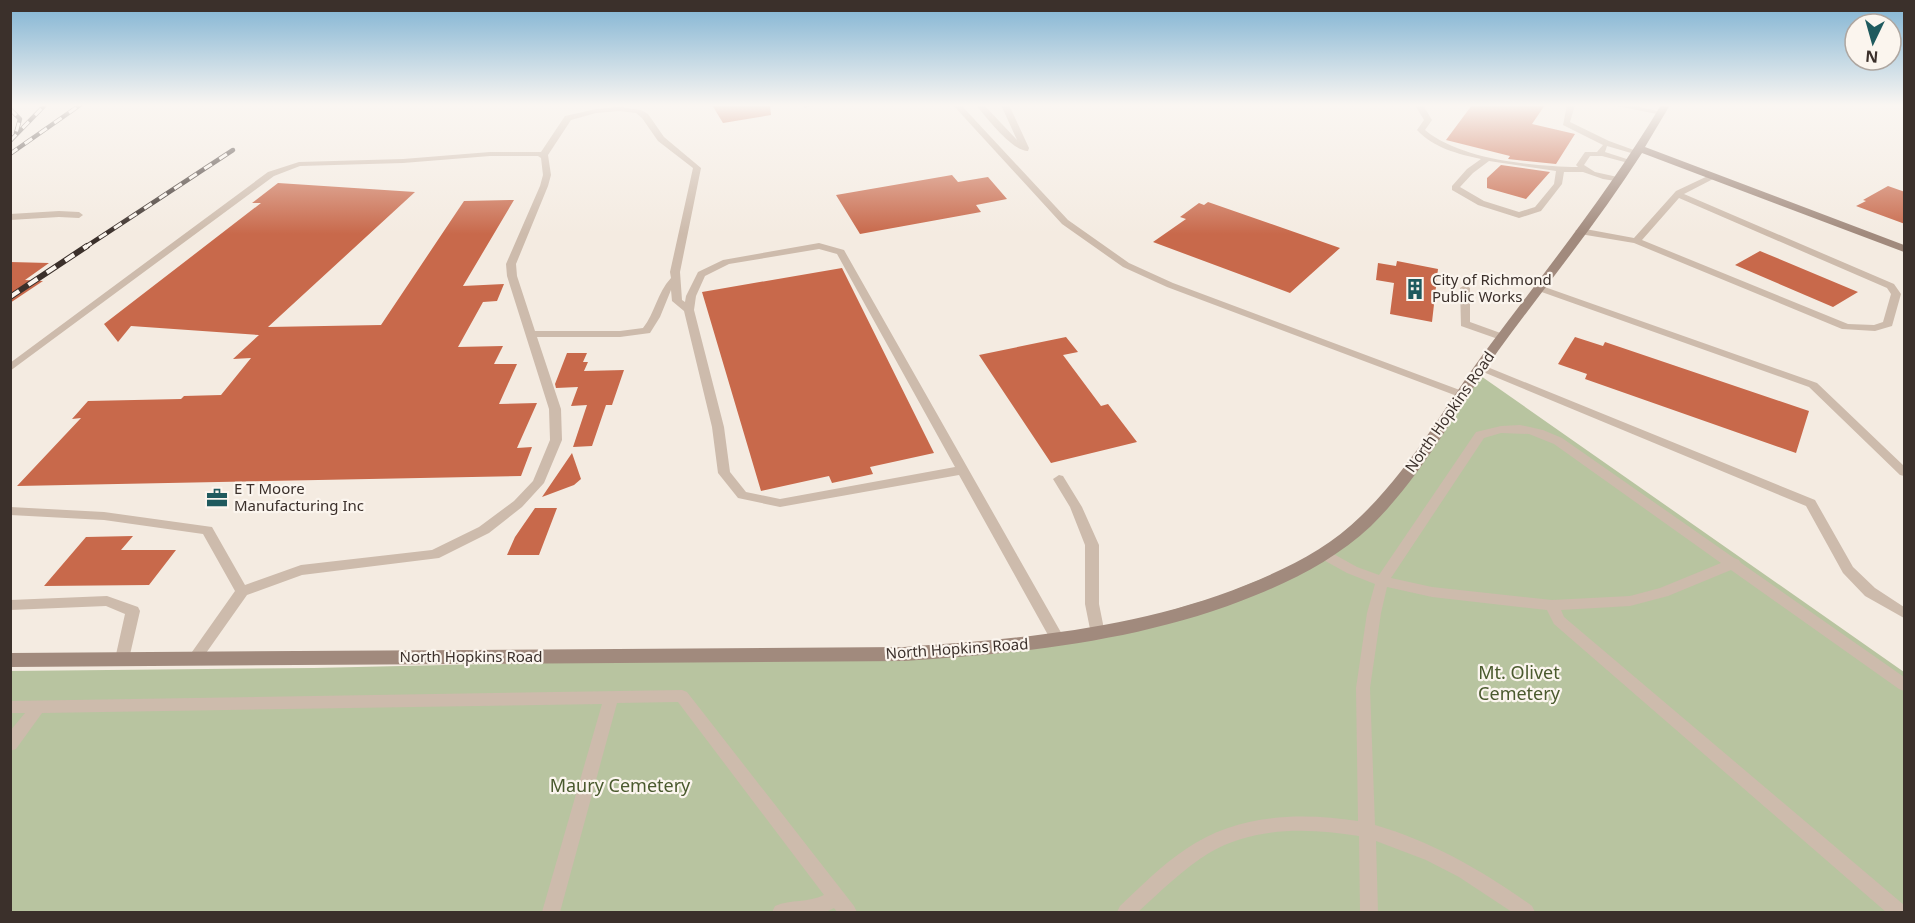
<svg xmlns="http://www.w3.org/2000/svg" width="1915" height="923" font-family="'Noto Sans',sans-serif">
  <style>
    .green { fill: #b8c4a0 }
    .building { fill: #c8694b }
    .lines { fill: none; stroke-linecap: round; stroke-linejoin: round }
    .lane { fill: #cdbbac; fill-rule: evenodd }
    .secondary { fill: #a18a7d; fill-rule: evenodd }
    .rail-far1-casing { stroke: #3b302b; stroke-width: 4.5 }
    .rail-casing { stroke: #3b302b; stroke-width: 6 }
    .rail-far1 { stroke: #fbf5ee; stroke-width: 3; stroke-dasharray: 9; stroke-linecap: butt }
    .rail { stroke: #fbf5ee; stroke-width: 4; stroke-dasharray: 11; stroke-linecap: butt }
    .labels { text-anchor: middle; stroke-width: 4.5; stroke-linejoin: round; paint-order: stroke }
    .poi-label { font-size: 15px; fill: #3b302b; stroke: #fbf5ee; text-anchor: start }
    .street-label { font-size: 15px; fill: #3b302b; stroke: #fbf5ee }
    .near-park-label { font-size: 18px; fill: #4a5a2e; stroke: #fbf5ee }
  </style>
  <rect width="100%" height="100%" fill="#f4ebe1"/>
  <path class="green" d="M1478,374L1904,672V912H11L10,671L314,668L867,655L1115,627L1220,596L1313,558L1373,507L1416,458Z"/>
  <path class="building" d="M712,105H770L771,115L723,123Z
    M1472,105H1545L1532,124L1575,134L1556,164L1508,159L1510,156L1446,140Z
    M1501,165L1550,172L1526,199L1487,188V178Z
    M952,175L958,182L988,177L1007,199L976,205L981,212L860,234L836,195Z
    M278,183L415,192L268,327L381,325L464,201L514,200L463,286L504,284L497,301L483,302L458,347L503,346L494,364H517L499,404L537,403L517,448L532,447L521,476L17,486L81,418L72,419L88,401L181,399L184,396L221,395L251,358L233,359L259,335L131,326L118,342L104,324L261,203H252Z
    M1888,186L1905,192V224L1856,206L1866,201L1863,200Z
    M1208,202L1340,248L1290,293L1153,242L1186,219L1180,217L1199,203L1204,205Z
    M1760,251L1858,292L1833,307L1735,265Z
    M1397,261L1438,269L1432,322L1390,314L1394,283L1376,280L1378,263L1396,266Z
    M10,262L49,263L25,280L43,281L10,303Z
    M842,268L934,453L870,467L873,474L832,483L829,476L761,491L702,292Z
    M1066,337L1078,352L1063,355L1101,406L1108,404L1137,442L1051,463L979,355Z
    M1575,337L1603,346L1605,342L1809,411L1796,453L1585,379L1587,374L1558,364Z
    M567,353H587L583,362H588L584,371L624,370L612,405H606L592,446L573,447L587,405L571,406L578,387L556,388L555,384Z
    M572,453L581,479L574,485L542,497Z
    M535,508H557L539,555H507L515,537Z
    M133,536L121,550H176L149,585L44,586L86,537Z"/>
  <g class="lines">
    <path class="lane" d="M802,105H813L805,108Z
      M953,105H961L1068,220L1129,263L1173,283L1465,392L1467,394L1465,396H1457L1167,287L1123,267L1062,224Z
      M976,105H984L1017,140L1001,105H1009L1029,148L1028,151C1012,151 986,117 976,105Z
      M1415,105H1423L1432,120L1425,130C1461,160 1532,166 1578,167L1576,165L1585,152H1597L1603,145L1563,125L1567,105H1575L1570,122L1609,141L1642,153L1638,155L1607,146L1605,152L1636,162L1632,164L1602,156H1590L1584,165L1595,172L1622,178V182L1603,179L1583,172H1564L1562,184L1541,211L1519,218L1478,205L1452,190V186L1467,169L1481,159C1458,154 1434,148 1417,130L1424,120ZM1489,161L1556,171L1554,184L1535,207L1519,212L1484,201L1460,187L1473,173Z
      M1612,105H1630L1666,113L1662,115Z
      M619,107L641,110L648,114L664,137L701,168L680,272L682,300L685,302L686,296L698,272L723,260L819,243L844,250L1063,636L1065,640L1063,644L1058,646L1053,644L959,475L780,507L738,498L718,473L712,427L684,311L672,301L671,290L660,317L650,333L620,337H537L561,409L562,440L544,483L522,507L489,533L439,558L302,575L247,595L199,663L194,665L189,663L187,659L235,591L203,534L104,520L10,515V507L104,512L212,527L245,585L301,565L432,550L479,527L514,501L533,481L550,440L549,409L507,276L506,264L540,186L543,175L541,158L538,156H490L403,163L300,166L274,176L10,371V363L268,172L299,162L403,159L490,152H541L565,116L596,109ZM619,111L636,113L642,118L658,141L693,168L670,272L671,278C657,293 655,313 643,328L620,331H535L517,276L516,264L548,186L551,175L548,155L571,120L596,113ZM819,249L837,254L955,467L780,499L746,492L730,472L724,427L694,310L696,296L705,276L729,264Z
      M1712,174L1716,176L1715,178L1684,194L1894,284L1901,294L1892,326L1875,331L1842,329L1634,243L1580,234L1575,231L1580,228L1634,238L1676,191ZM1679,198L1887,288L1891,294L1883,322L1874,325L1848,324L1642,240Z
      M59,211L79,212L83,215L79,218L59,217L10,220V214Z
      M1465,285L1470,288V322L1506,335L1507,337L1506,339H1498L1461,326L1460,288Z
      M1539,285L1817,383L1904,466V476L1900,475L1809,387L1536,290V286Z
      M1480,364L1815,500L1853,567L1875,588L1904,607V618L1865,596L1843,573L1806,506L1476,369L1475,367Z
      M1520,425L1543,430L1562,438L1734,558L1739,560L1741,563L1904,677V691L1899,689L1731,570L1668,596L1630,606L1561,610L1564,617L1904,905V912H1886L1554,624L1547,610L1432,597L1387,587L1381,613L1370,688L1375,825C1433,842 1483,871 1532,906L1535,912H1512L1459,877L1426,860L1376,841L1378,912H1360L1359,836C1310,828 1254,826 1209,853C1183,869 1161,891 1138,912H1117L1120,906C1141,886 1162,865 1186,849C1236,814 1300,812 1358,821L1356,688L1367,613L1375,584L1347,573L1320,558L1318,555L1320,552H1330L1357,567L1379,575L1476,432L1501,426ZM1501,433L1529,434L1554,444L1721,563L1660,588L1630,596L1552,600L1432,587L1391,578L1484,438Z
      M1059,475L1063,476L1082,507L1099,545V604L1105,634L1103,638L1098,640L1093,638L1091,634L1085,604V545L1070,507L1053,479Z
      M107,596L138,607L140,611L129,659L127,663L122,665L117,663L115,659L125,614L106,606L10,610V600Z
      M682,690L687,692L854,906L857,912H837L834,908L826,912H772L775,906C791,899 808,903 824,895L678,702L617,703L560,912H542L602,704L42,713L16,749L10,751V731L25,713H10V701Z"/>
    <path class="secondary" d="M1661,105H1670L1645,147L1904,245V252L1642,153C1598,222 1546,285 1498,351C1456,410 1423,475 1371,526C1338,557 1298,578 1256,595C1144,641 1024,653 904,661L10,667V653L904,647C1020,639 1137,629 1246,585C1288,568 1329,548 1361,516C1413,466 1447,402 1490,345C1549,266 1610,190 1661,105Z"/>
    <defs>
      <path id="rail-far1" d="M10,109L20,119L16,133
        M10,141L45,105
        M10,154L80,105
        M84,248L233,150"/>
      <path id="rail" d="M10,297L87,246"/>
    </defs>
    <use href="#rail-far1" class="rail-far1-casing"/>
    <use href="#rail" class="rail-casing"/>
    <use href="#rail-far1" class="rail-far1"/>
    <use href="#rail" class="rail"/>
  </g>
  <linearGradient id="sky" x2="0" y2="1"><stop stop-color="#7eb2d2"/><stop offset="0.45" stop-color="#faf6f2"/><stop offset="1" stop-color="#faf6f2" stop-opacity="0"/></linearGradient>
  <rect width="1915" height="234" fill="url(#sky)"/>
  <defs>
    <symbol id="building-bare" viewBox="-9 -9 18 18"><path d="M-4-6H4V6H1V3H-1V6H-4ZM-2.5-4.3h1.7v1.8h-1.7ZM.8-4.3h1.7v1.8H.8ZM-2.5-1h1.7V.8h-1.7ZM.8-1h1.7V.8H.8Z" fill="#1f5a5e" stroke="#fbf5ee" stroke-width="2.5" paint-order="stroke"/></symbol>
    <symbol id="office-bare" viewBox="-9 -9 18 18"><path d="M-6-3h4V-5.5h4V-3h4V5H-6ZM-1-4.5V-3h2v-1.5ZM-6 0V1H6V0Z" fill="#1f5a5e" stroke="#fbf5ee" stroke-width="2.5" paint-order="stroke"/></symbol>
  </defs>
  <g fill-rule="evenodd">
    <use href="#building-bare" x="1400" y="274" width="30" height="30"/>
    <use href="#office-bare" x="202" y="483" width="30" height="30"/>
  </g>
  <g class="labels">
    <g class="poi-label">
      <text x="1432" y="285">City of Richmond<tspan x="1432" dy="17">Public Works</tspan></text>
      <text x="234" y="494">E T Moore<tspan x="234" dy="17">Manufacturing Inc</tspan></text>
    </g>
    <g class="street-label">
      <text transform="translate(1450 412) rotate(-55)" y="5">North Hopkins Road</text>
      <text transform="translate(957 649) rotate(-4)" y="5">North Hopkins Road</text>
      <text x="471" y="662">North Hopkins Road</text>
    </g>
    <g class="near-park-label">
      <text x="1519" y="679">Mt. Olivet<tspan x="1519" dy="21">Cemetery</tspan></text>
      <text x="620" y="792">Maury Cemetery</text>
    </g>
  </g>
  <rect width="1915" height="923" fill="none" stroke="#3b302b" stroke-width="24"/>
  <g transform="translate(1873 42) rotate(185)"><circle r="28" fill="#fbf5ee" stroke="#aea6a0" stroke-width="1.5"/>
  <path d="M0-4.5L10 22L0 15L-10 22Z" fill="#1f5a5e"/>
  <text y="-9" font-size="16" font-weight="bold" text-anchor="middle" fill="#3b302b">N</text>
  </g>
</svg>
